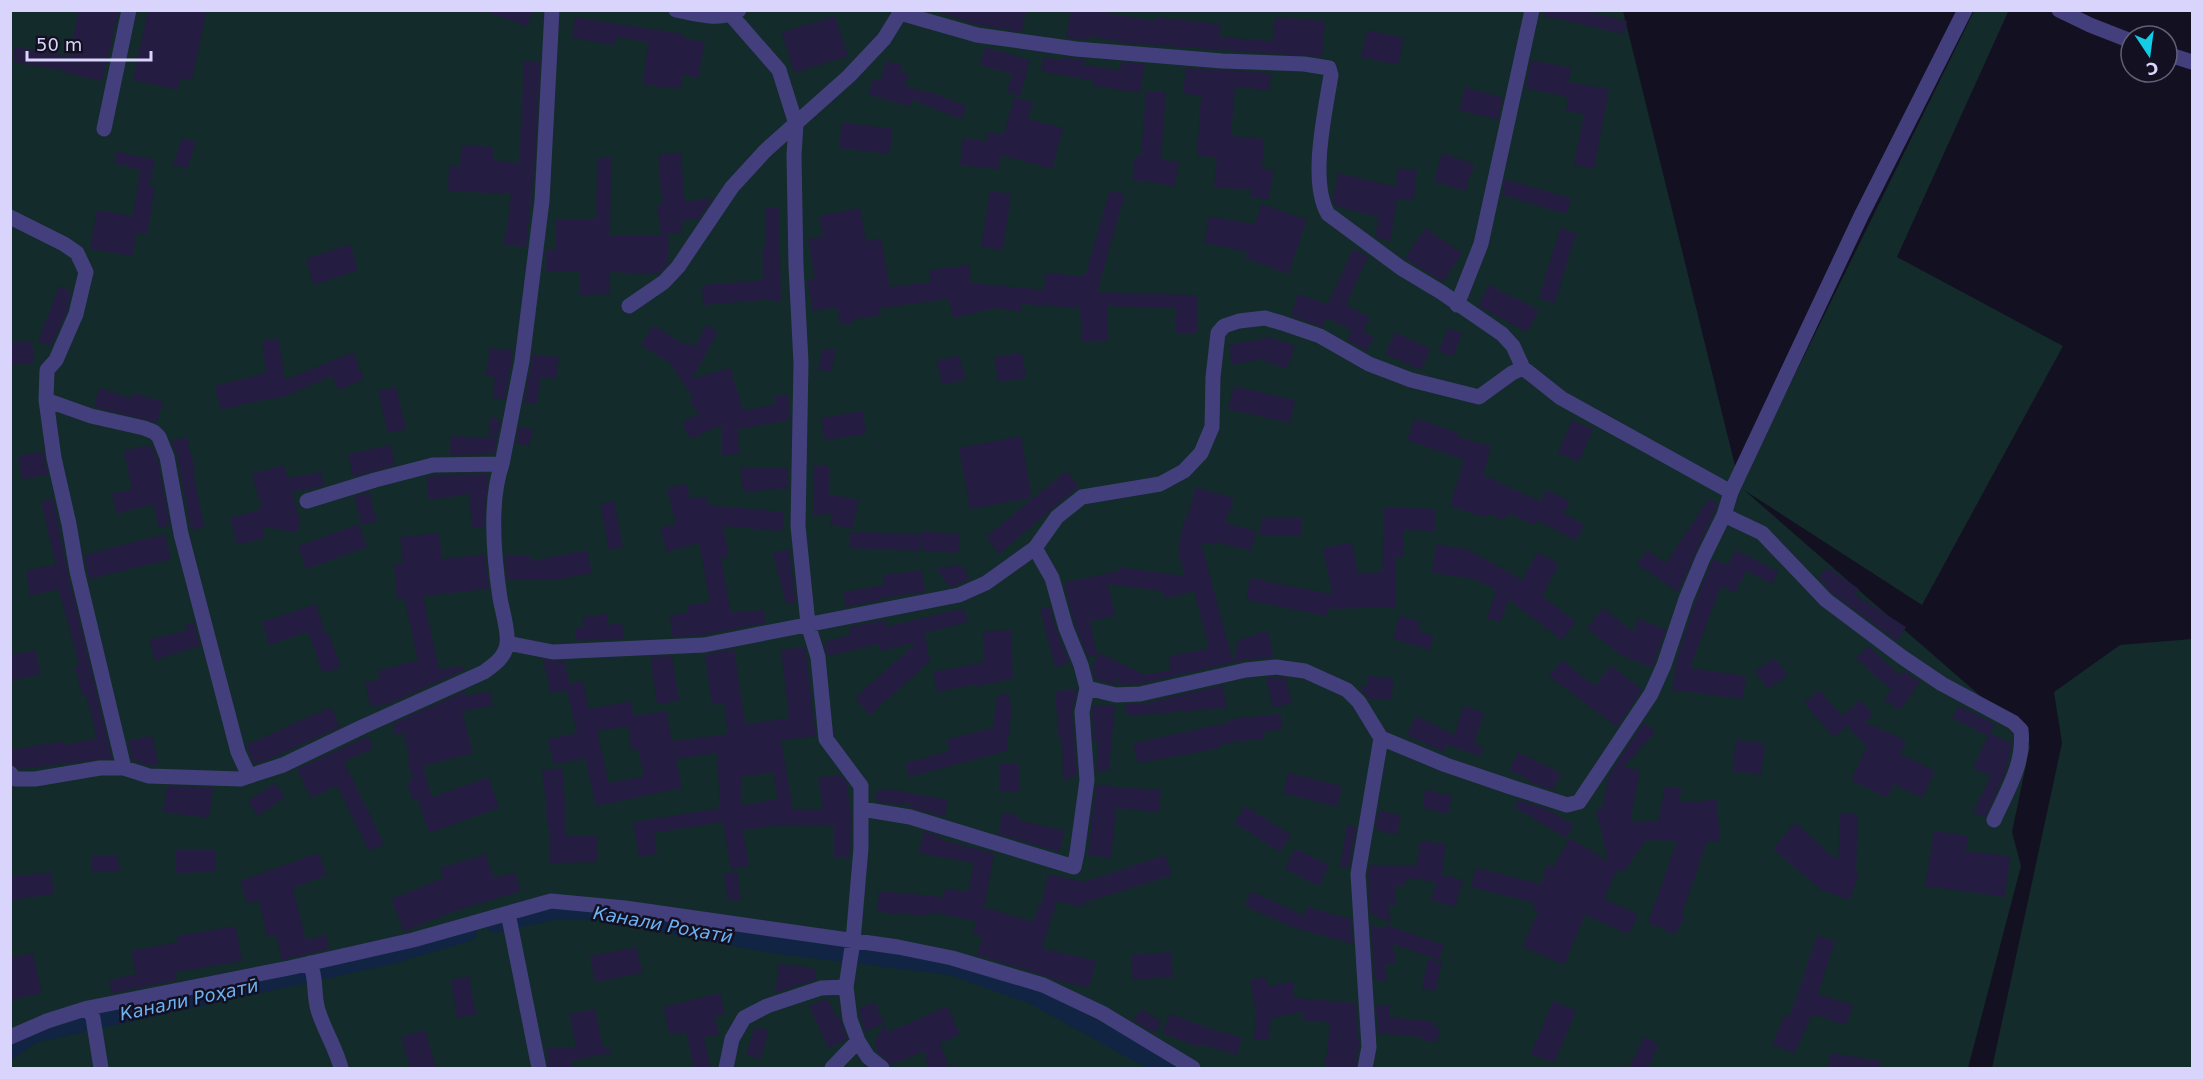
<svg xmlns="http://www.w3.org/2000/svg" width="2203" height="1079" font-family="'DejaVu Sans',sans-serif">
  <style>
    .green { fill: #132b2a; fill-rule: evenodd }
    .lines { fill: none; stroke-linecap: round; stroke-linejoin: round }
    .canal { stroke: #122443; stroke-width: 18 }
    .building { fill: #251d41; fill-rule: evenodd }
    .minor { stroke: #433f7c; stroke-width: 15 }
    .labels { text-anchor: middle; stroke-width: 5; stroke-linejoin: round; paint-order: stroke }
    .water-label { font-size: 18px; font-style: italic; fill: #6cb1f1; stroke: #131021 }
  </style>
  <rect width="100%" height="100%" fill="#131021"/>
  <path class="green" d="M10,11H1623L1740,486L1974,11H2006L2008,12L1897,257L2063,346L1922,605L1744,490L2016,727L2030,746L2012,832L2021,866L1968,1068H11ZM101,1018L99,1027L39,1033V1032Z
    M2192,639V1068H1992L2062,743L2054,692L2120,645Z"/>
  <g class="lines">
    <path class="canal" d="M495,924L553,911H598L772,944L951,966L1033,995L1166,1068
      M10,1050L33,1034L387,956L468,932"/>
  </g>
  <path class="building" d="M79,10H119L102,81L65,73L66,71L13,62L15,47L69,56Z
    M148,10H207L192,80L180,78L178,90L133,80Z
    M490,10H533L527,26L489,13Z
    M932,10H1026L1022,32L979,25Z
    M1071,10H1091L1155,21L1156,17L1221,24L1219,37L1273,41L1275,17L1325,21L1322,57L1125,43L1090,36L1089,40L1066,38Z
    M1545,10H1580L1627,21L1624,34L1544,16Z
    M835,16L848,56L794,73L782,32Z
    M575,17L683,34V38L705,42L698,78L682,75L680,89L643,85L648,42L617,37L615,45L572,38Z
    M1367,30L1404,38L1398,65L1361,57Z
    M985,47L1030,60L1020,96L1007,92L1012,74L980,65Z
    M1044,57L1062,60L1063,57L1085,60L1084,65L1120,70L1121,62L1145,64L1140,93L1093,86L1094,81L1041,71Z
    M1531,60L1571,68L1568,82L1609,89L1594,169L1574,165L1584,114L1566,111L1568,97L1525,88Z
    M524,61L540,62L534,173L526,247L504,245L505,230H507L511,194L448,191L449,166L460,167L461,145L494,147V160L519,163Z
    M886,61L902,65L900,72L909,74L905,86L929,93V91L966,106L961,119L912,100L910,107L868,94L873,79L880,81Z
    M1186,68L1271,73L1269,90L1235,87L1231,136L1264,139L1262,168L1274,171L1268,200L1250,196L1251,190L1214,187L1217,157L1197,156L1201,96L1183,93Z
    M1465,87L1503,98L1498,120L1459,110Z
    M1146,91L1166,92L1161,160L1179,162L1175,186L1132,180L1135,156L1141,157Z
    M1014,97L1033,102L1028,119L1063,128L1052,169L1001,155L999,169L960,165L963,138L987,141L988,132L1004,134Z
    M842,122L893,129L889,154L839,148Z
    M182,138L196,142L187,169L173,164Z
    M117,151L155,160L149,186L155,187L147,235L136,233L133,256L90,249L97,210L133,216L140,170L114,163Z
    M681,153L685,202L713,198L699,219L681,221L683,232L661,235L657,206H662L658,155Z
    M1442,153L1474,164L1465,191L1434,181Z
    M597,157H611L610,235H669L668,264L658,274L610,272V294L579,295V272H546V250H555V220H596Z
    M1398,168L1417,170L1414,200L1397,199L1390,242L1375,237L1379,217L1335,206L1332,198L1339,173L1396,187Z
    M1505,179L1571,198L1566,214L1502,195Z
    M1110,190L1125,194L1097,292L1198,295L1197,334H1175L1176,308L1107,306L1108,341L1082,342L1080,308L1022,304L1021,311L995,308L953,318L949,299L880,308L881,316L853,319L854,322L840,325L837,307L813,311L807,280L815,278L808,239L823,237L819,216L860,208L866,241L881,238L890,287L931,282L929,270L969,265L971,283L1044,290L1045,273L1085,276Z
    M990,191L1011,194L1003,250L981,247Z
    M1261,204L1307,220L1288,274L1245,258L1248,252L1204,243L1209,216L1255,224Z
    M765,208H779L781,301L764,300L703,305L702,285L763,280L762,249H765Z
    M1425,228L1462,253L1443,282L1405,258Z
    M1560,228L1576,233L1555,303L1539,298Z
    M350,244L358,270L314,285L306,259Z
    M1353,249L1368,256L1346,305L1370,318L1363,331L1374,337L1367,351L1347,340L1352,331L1326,317L1323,327L1291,316L1298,294L1328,304Z
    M1489,285L1539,310L1527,332L1478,306Z
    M59,286L71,291L67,311L51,346L38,341Z
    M653,325L685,345L687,342L695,347L706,325L718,332L692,379L730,368L743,410L775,405L774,396L788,394L790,420L738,429L739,453L722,456V425L690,439L682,422L699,414L689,400L693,397L670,363L641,345Z
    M1448,328L1462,333L1453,357L1439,351Z
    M1395,332L1431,349L1421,370L1385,354Z
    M1271,337L1295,346L1287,369L1260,359L1232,365L1229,345Z
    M279,339L285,380L353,352L364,379L338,390L332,376L281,398L262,400L221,410L215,386L266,373L262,341Z
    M32,341L34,363L10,365V343Z
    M490,348L513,351L505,399L493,398L495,377L486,376Z
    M823,348L836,350L831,372L818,369Z
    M1022,353L1026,378L998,382L994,357Z
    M533,354L559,357L556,379L541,377L537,404L524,402Z
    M959,355L966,379L943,385L936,361Z
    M1234,386L1295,400L1290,423L1228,409Z
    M396,387L406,429L388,433L378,391Z
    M99,388L131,398L133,393L163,402L157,423L94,407Z
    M863,411L866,434L825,440L821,418Z
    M490,417L501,420L497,437L488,435Z
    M1415,418L1459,433L1458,437L1491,446L1483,475L1541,502L1546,490L1570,501L1563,513L1584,525L1576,541L1537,520L1534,525L1508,513L1504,521L1487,513L1486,518L1450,506L1464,460L1407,440Z
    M1572,420L1593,429L1579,462L1558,453Z
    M519,426L534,430L528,446L516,443Z
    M451,436L497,438L494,454L450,455Z
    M1021,436L1032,498L970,509L959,448Z
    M187,437L195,471H193L204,527L191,530L177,455L171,441Z
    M149,445L148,447L152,446L158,460L170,525L159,528L153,504L117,514L112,494L132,489L124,451Z
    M391,445L395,465L353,477L348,454Z
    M43,451L48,475L22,479L18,456Z
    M284,465L288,478L321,472L324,486L292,492L298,515H300L298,532L262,527L265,538L237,545L230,518L262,509L252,474Z
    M813,466H829V494L859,500L852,529L830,524L833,514L813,515Z
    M787,467L789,488L743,492L741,468Z
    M1066,471L1079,486L999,554L986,537Z
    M488,474L484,527L472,528L469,494L429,500L426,477L444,475Z
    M686,484L690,497L707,498V505L784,512L782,531L723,526L729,557L721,558L731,612L764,610L765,623L703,635L672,637L670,615L688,613L687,605L710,602L699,543L667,552L660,528L676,524L667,488Z
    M1196,487L1234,499L1225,523L1256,531L1251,551L1216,542V545L1201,542L1233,662L1238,641L1267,630L1274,657L1244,660L1139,684L1120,685L1118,674L1117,685L1095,679L1092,667L1099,653L1145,675L1171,670L1169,656L1209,648L1194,591L1165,599L1162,591L1108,584L1115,616L1090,621L1097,655L1088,657L1075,625L1064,583L1118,571L1119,567L1185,576L1178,550L1184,520H1186Z
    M369,492L377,521L362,525L354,497Z
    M53,498L68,573L112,758L20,769L10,764V750L62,741L63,745L97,738L86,694L82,695L75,666L79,665L59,589L30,596L26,570L56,565L41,501Z
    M1709,498L1717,503L1715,511L1678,592L1637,564L1647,550L1666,563Z
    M614,501L623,547L609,550L600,504Z
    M1384,507L1436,509L1435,531L1404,530L1403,557H1395L1396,607L1328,609L1326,616L1246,600L1250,578L1332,594L1323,548L1352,542L1358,573L1382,572Z
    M1261,518H1302V535H1260Z
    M359,524L367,547L306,569L298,546Z
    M920,531L960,534L958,553L925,551L919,543L920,551L850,548V534L857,532L918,534L919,541Z
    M439,533L442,559L485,554L489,589L423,596L439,669L463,666L464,670L386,705V704L371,707L365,683L380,679L378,671L418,660L404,598L397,599L394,564L403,563L400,537Z
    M165,534L171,559L89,579L84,555Z
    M1436,544L1467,549L1523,580L1537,552L1559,564L1542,596L1576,622L1562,640L1508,599L1501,622L1487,618L1496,590L1475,579L1432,573Z
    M789,549L796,602L786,604L773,553Z
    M587,550L592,573L550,581L549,579L507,580L505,556H532V561Z
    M1736,550L1778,571L1772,584L1746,571L1735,593L1721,586L1690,668L1746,676L1743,699L1672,690L1677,658L1695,602L1712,562L1714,559L1727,565Z
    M961,565L970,578L960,584L949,587L936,568Z
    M1826,567L1859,589L1855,595L1906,627L1897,641L1832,593L1819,578Z
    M922,570L925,592L881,598L882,600L846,607L843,592L884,585L883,575Z
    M316,604L326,635L329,634L341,667L323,673L308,632L269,645L262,622Z
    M1050,607L1057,632L1069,663L1055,667L1040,609Z
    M1603,608L1633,632L1639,618L1666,630L1652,668L1621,655L1587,628Z
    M959,609H964L968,622L924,633L930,661L870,715L855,698L917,642L880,651L878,644L828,656L824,642L850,635L849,627L885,620L886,627Z
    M607,614L608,625L622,623L624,639L576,641L575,628L584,627L583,617Z
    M1400,615L1421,622L1418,631L1434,636L1429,650L1393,639Z
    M194,622L200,646L155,660L149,640L188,630L186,624Z
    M1011,630L1013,678L976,687L977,684L937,692L933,672L984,662L983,631Z
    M1868,646L1901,676L1904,671L1920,682L1900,710L1884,699L1891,690L1856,658Z
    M805,647L816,736L781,740L793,809H823L818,778L840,775L847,783L851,816L850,857H834V825L771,826L743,830L749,866L731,869L723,822L654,833L657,854L639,857L633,822L720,808L717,753L676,759L682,788L596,806L585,758L554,765L548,739L577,733L567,690L551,693L543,660L564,661L570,684L583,681L589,709L631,701L634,716L667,711L671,741L728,734L724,703L712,705L705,655L734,649L745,724L789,718L781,650ZM628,726L631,750L638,749L644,776L609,783L597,731ZM773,772L778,799L742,805L741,777Z
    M36,650L40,675L10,680V655Z
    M672,656L679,701L657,704L650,657Z
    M1775,658L1788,675L1768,689L1755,671Z
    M1562,660L1595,686L1611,665L1642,690L1617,727L1549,676Z
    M1368,676L1393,678L1392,700L1369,699L1361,690V685H1367Z
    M1276,677L1286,678L1292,703L1273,708L1266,678Z
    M1223,685L1227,708L1127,716L1125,704H1142Z
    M1068,690H1077L1072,712L1077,771L1075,777L1063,780L1062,740H1059L1055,691Z
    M1819,690L1842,716L1861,700L1873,714L1865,722L1906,741L1900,754L1935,771L1922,798L1894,784L1887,798L1851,780L1867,747L1847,726L1834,737L1804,703Z
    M466,691V696L490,691L493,705L462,712L473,753L423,766L432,797L489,777L499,808L429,833L417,798L412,800L407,782L413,780L407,759L410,758L403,733L395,735L392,724Z
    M1010,694V703L1012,704L1007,751L909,777L905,763L949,751L947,739L993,728L997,695Z
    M1093,705H1115L1109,770L1096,772L1098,742H1094L1092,713Z
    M1463,706L1484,712L1474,744L1483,748L1480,756L1446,745L1443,752L1407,735L1416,716L1455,735Z
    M1959,706L1995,724L1990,733L2012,743L2005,773L1985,818L1973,812L1991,776L1973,768L1988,736L1952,718Z
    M331,707L340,727L272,758L254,764L246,745Z
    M1280,714L1283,728L1263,733V739L1220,744L1221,748L1138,763L1133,743L1230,722V719Z
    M1644,722L1655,732L1624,767L1640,771L1630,822H1658L1665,786L1682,789L1679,802L1717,800L1720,841L1707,842L1682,914L1685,916L1675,935L1648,922L1677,841L1646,840L1623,873L1617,870L1604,899L1638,914L1629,934L1585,915L1564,965L1522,946L1538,912L1533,910L1535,903L1471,887L1476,868L1541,884L1547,865L1553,867L1570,838L1608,861L1596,809L1602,808L1609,775Z
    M152,736L159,764L149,766L132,760L128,741Z
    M368,736L373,748L344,762L384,844L369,851L337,785L311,798L297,769Z
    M1736,740L1765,743L1761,775L1732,771Z
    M1518,752L1561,773L1553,790L1529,782L1530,780L1509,770Z
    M999,764H1020V791L1000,792Z
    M562,768L565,799L566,836H597L598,862L550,863V828H547L546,801L542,770Z
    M1288,773L1342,786L1337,807L1283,793Z
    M275,783L285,797L258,816L248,801Z
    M1096,785L1161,790L1159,812L1116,808L1111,858L1088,855Z
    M167,786L213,788L209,818L163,812Z
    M889,789L948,800L945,817L908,807L909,803L899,805L877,802L875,792Z
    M1425,789L1452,796L1448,814L1423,808Z
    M1519,800L1547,809L1574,825L1566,838L1514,807Z
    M1245,806L1291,835L1280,852L1234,823Z
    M1379,810L1401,816L1396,835L1375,829Z
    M1003,812L1019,816L1017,820L1064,830L1060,852L998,834Z
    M1840,813L1858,814L1856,871L1859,872L1850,900L1821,890L1773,849L1795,823L1838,861Z
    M1347,825L1356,827L1349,868L1340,866Z
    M924,831L941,837V840L994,853L984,907L1033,922L1039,904L1041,905L1048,874L1084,882L1165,855L1172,875L1084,903L1083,907L1057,901L1042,948L1096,961L1089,988L1058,981L1046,976L977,955L983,937L973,934L976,921L930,912L929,916L877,912L879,891L944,897L945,888L968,892L974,863L919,853Z
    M1934,831L1968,836L1966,851L2010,856L2005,897L1925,886Z
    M1420,841L1446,844L1442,875L1463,880L1455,907L1431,900L1436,882L1406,878V885H1396V905H1388L1391,923L1370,913L1368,875L1369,865H1417Z
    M1295,848L1329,865L1319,886L1285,869Z
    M175,850H215V872L175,873Z
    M318,853L327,875L293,888L306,940L326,935L329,949L282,960L276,935L267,937L259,900L248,904L240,881Z
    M486,854L494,878L515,872L521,891L449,913L404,932L391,899L443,878L440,868Z
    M118,855L119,871L91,872V856Z
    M737,871L741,899L728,901L724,874Z
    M51,872L54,894L10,900V877Z
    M1251,891L1305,916L1307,907L1351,919L1353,944L1295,928L1245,906Z
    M1371,925L1386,929L1387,925L1444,945L1439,960L1393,944L1396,963L1386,964L1387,980L1375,981Z
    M236,926L242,961L175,972L177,980L112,993L109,980L136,974L131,951L178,942L177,936Z
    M1817,935L1835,941L1818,994L1853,1005L1846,1025L1812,1014L1794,1054L1772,1044L1785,1014L1790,1016Z
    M637,947L642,973L595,982L590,956Z
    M1171,952L1173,977L1133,980L1131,955Z
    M33,953L42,993L10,1000V958Z
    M1428,959L1442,962L1436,991L1422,989Z
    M779,964L816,969L815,980L775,993Z
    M469,976L476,1015L457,1018L451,980Z
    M1266,977L1267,986L1294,981V998L1356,1003L1359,1046L1356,1068H1325L1330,1023L1302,1020L1304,1012L1271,1018L1269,1040L1254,1039L1256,1012L1250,980Z
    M720,993L725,1014L715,1016L719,1034L704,1038L711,1068H694L686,1032L670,1035L663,1007Z
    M827,998L837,1018L840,1017L847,1039L829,1049L809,1006Z
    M1553,1001L1576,1011L1554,1063L1531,1054Z
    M875,1002L884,1023L865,1032L859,1009Z
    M1376,1005L1390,1006L1389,1017L1435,1022L1434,1027L1440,1028L1437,1042L1421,1040L1422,1037L1378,1033Z
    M948,1006L960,1035L940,1043L949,1068H929L924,1051L891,1065L878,1053L874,1042L885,1024L888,1032Z
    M595,1009L603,1047H610L611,1053L572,1061V1068H548L546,1047H576L569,1014Z
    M1142,1009L1162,1023L1154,1033L1133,1020Z
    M1170,1014L1208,1028L1242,1038L1237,1055L1200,1044L1199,1047L1162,1033Z
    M755,1027L769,1031L760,1059L746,1054Z
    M425,1030L436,1068H410L401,1037Z
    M1644,1037L1659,1044L1648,1068H1629Z
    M1831,1053L1881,1061L1880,1068H1828Z"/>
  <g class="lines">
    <path class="minor" d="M676,10C696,14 721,22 739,10
      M2059,10L2090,25L2131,41
      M731,15L779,70L796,124L794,155L796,266L801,363L798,526L808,624L818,657L826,739L861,786V848L853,941L846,987L850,1019L858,1041L868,1057L882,1068
      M2167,54L2192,62
      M104,129L129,10
      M10,217L64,244L77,253L86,272L76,314L56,360L47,370L46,400L54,458L69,524L77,571L124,768
      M1457,305L1481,244L1532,10
      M629,306L664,282L678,267L732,187L765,151L849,76L884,39L900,13L977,35L1076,49L1222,61L1304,64L1329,68L1331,75C1325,113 1309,181 1328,214L1401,268L1441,292L1502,334L1513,346L1523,368L1561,398L1731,492L1724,515L1703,558L1686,599L1664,665L1651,694L1579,802L1567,805L1508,786L1446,765L1381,738
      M46,400L91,416L144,428L154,432L159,437L167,457L181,534L238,752L249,776
      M1731,492L1861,216L1965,10
      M307,501L375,480L433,465L502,464
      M1724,515L1762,533L1826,600L1902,657L1942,684L2013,722L2021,730C2025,763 2007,791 1994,820
      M1035,548L1057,517L1082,497L1160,484L1184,471L1201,453L1212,427L1213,377L1218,333L1224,326L1239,321L1265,318L1282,323L1320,336L1369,364L1411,380L1479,397L1512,373L1523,368
      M507,643L553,652L704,645L959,595L986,583L1035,548L1052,578L1066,628L1081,665L1087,688L1082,712L1087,780L1077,853L1074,867L910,817L862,809
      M1087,688L1116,695L1140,694L1246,670L1276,667L1305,671L1347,690L1359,702L1381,738L1358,874L1369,1047L1365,1068
      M10,773L15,779H35L100,768H124L149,776L240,779L283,765L362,727L484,672C495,664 505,657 507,644C509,632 502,610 500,598C494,558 489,501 502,464L522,361L542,201L552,10
      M508,913L539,1068
      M310,963C317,979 313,993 318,1010C324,1030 336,1048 341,1068
      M88,1008L93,1018L101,1068
      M10,1037L47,1021L88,1008L289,968L413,940L551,901L625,908L898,947L952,958L1043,985L1102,1013L1193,1068
      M726,1068L732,1039L744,1018L767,1006L821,988L846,987
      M832,1068L858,1041"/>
  </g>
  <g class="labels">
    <g class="water-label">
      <text transform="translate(663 925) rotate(10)" y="6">Канали Роҳатӣ</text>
      <text transform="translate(189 1000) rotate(-12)" y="6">Канали Роҳатӣ</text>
    </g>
  </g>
  <rect width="2203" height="1079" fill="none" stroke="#d9d4fb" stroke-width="24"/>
  <g transform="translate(2149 54) rotate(167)"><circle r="28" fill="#131021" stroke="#625e78" stroke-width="1.5"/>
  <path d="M0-4.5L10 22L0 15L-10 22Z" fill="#15cce6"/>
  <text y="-9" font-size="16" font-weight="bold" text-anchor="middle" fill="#d9d4fb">С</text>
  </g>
  <path d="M27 51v9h124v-9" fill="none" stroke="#d9d4fb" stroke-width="3"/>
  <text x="36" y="51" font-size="18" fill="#d9d4fb" stroke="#131021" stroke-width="4.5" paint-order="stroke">50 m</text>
</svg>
